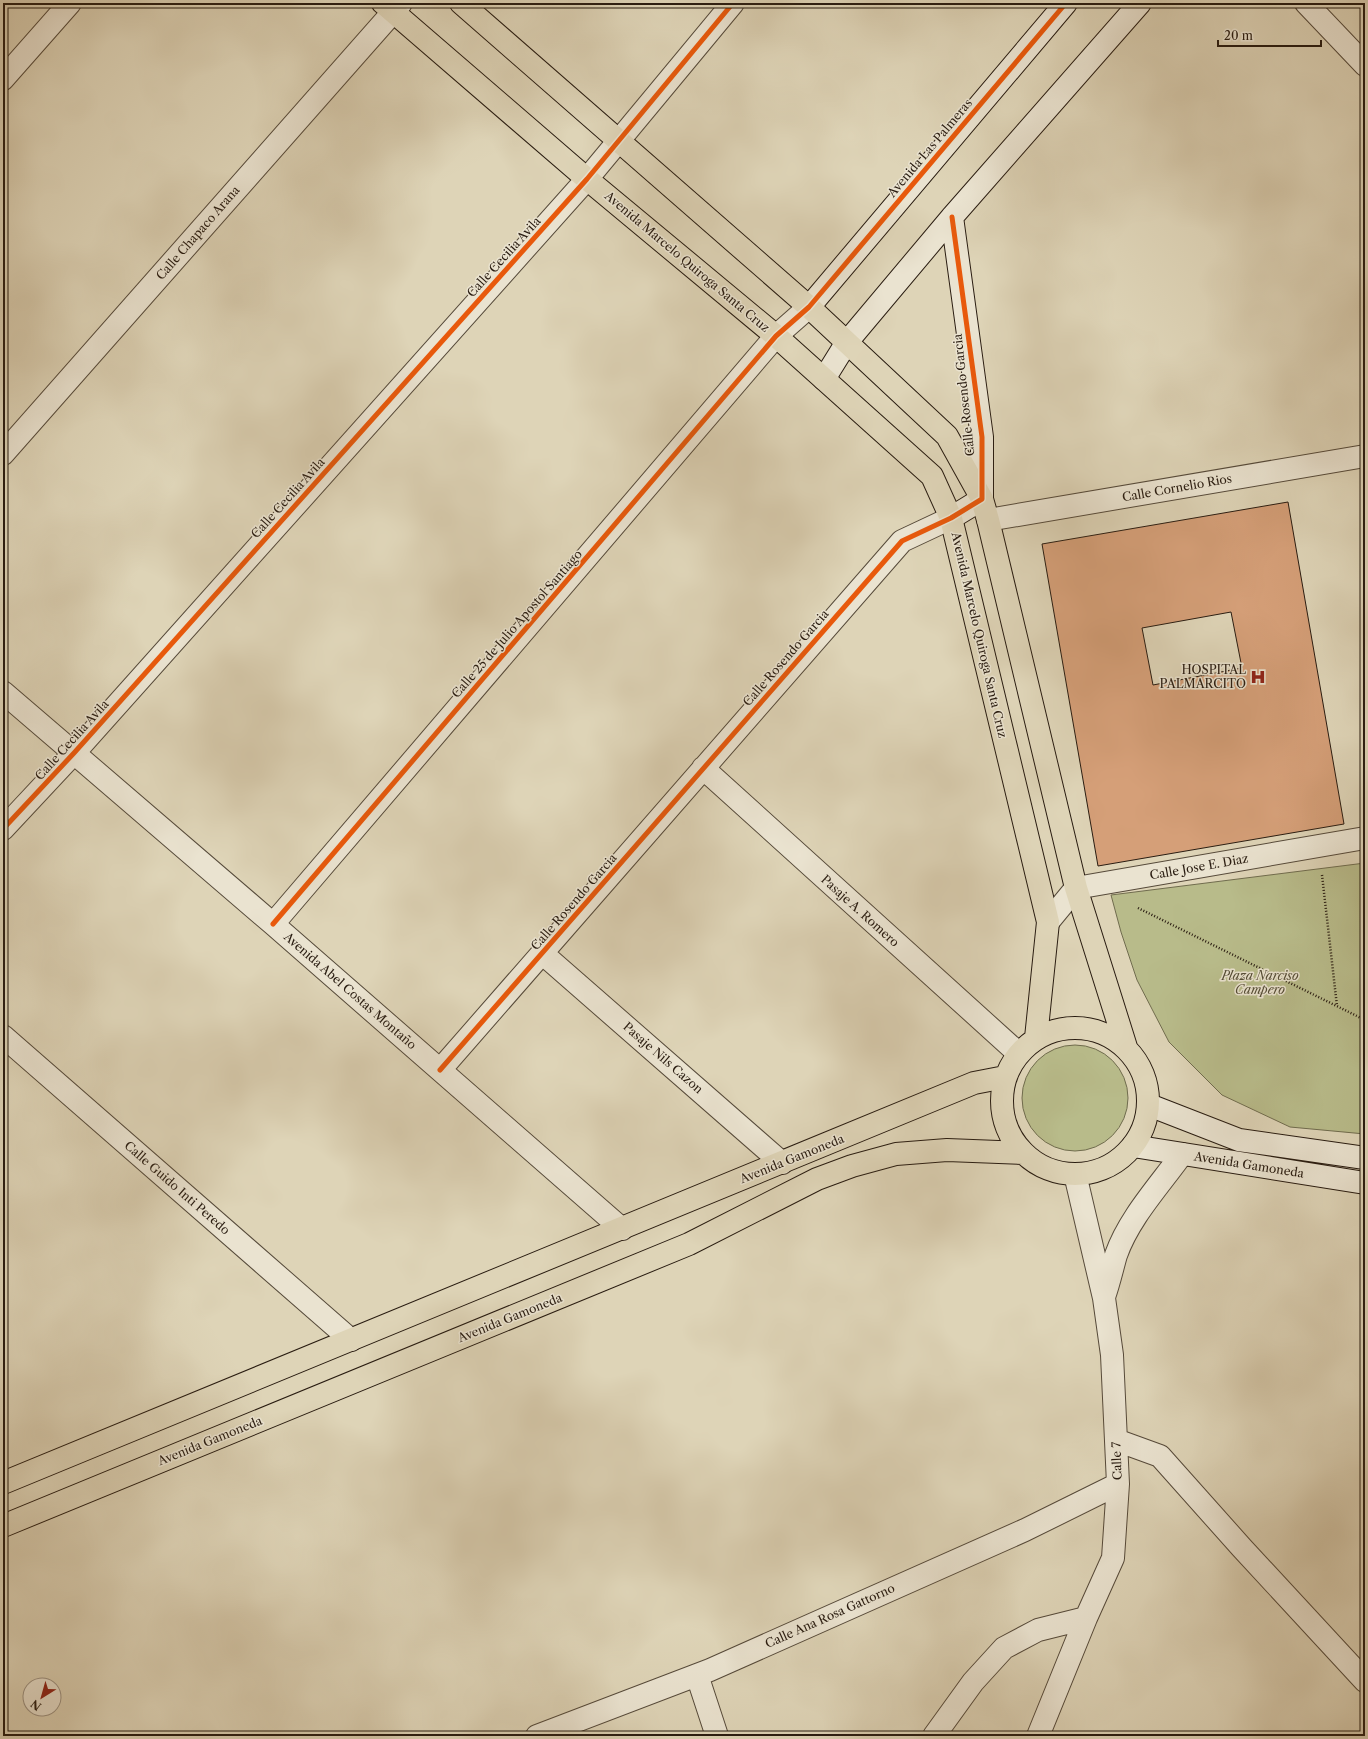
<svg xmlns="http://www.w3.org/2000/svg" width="1368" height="1739" font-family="'Libre Caslon Text',serif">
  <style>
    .green { fill: #b8bb8a; stroke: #706c4e }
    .building { fill: #d59f78; stroke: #291c11; fill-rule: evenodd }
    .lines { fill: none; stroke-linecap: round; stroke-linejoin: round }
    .street-casing { stroke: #564a3a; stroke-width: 24 }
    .secondary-casing { stroke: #291c11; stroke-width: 24 }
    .primary-casing { stroke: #291c11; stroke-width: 24 }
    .path { stroke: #291c11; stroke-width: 2.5; stroke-dasharray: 1 2; stroke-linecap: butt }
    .street { stroke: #eae3d0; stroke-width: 22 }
    .secondary { stroke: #eae3d0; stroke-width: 22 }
    .primary { stroke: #ded4b7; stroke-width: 22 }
    .cycleway-casing { stroke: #eae3d0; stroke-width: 8 }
    .cycleway { stroke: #e8590c; stroke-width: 5 }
    .labels { text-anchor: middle; stroke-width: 3; stroke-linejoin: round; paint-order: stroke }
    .street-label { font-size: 12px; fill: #291c11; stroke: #eae3d0 }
    .poi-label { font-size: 12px; fill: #291c11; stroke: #eae3d0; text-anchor: end }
    .park-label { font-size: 12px; font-style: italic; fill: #544c35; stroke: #eae3d0 }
  </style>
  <rect width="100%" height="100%" fill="#ded4b7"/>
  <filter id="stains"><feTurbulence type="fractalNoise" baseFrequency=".005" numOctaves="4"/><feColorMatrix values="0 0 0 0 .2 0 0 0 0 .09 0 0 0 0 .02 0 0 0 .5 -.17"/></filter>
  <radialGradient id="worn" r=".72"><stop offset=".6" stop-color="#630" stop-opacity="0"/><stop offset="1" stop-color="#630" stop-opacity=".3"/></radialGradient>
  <path class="green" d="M1365,863V1134L1290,1127L1222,1095L1169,1042L1137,980L1121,932L1111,895Z
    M1022 1098a53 53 0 1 1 106 0a53 53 0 1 1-106 0Z"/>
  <path class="building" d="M1288,502L1344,824L1098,866L1042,544ZM1231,612L1242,668L1153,685L1142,628Z"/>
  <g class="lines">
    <defs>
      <path id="street" d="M1306,3L1365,65
        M3,79L70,3
        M3,454L401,3
        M988,520L1365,456
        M3,692L273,924L622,1229
        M703,768L1018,1053
        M3,829L74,753L587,179L733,3
        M1048,922L1076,888L1365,838
        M273,924L776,336L809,307
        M543,954L782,1163
        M3,1036L351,1340
        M440,1070L902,541L951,518
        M1104,1297C1109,1283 1112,1269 1116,1255C1129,1218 1159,1186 1182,1154
        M1116,1440L1160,1456L1242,1548L1365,1681
        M697,1675L717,1736
        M537,1736L710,1670L1025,1530L1118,1484
        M934,1736L973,1682L1004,1648L1038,1630L1086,1618
        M1038,1736L1086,1618L1113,1558L1118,1484L1112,1355L1104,1298L1075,1174"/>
      <path id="secondary" d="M809,307L1066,3
        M824,379L847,342L952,217L1140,3
        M951,518L982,499V437L952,217
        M1149,1105L1239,1140L1365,1158
        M1133,1146L1365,1183"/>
      <path id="primary" d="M383,3L587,179L776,336L932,476L951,518L1048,922L1036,1038
        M461,3L809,307L947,436L982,499L988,520L1076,888L1126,1047
        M1002 1101a73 73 0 1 1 146 0a73 73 0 1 1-146 0Z
        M3,1483L974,1083L1005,1077
        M3,1526L689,1244L817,1179L852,1166L896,1154L947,1150L1023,1153"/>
    </defs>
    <use href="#street" class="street-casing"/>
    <use href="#secondary" class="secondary-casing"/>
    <use href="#primary" class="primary-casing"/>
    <path class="path" d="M1322,875L1337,1006
      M1138,908L1365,1020"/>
    <use href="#street" class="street"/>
    <use href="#secondary" class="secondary"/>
    <use href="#primary" class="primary"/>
    <defs>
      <path id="cycleway" d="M3,829L74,753L587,179L733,3
        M273,924L776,336L809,307L1066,3
        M440,1070L902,541L951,518L982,499V437L952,217"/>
    </defs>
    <use href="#cycleway" class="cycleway-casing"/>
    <use href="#cycleway" class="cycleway"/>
  </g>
  <defs>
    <symbol id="hospital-bare" viewBox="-9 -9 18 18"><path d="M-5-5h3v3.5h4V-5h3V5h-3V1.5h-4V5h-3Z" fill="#8f2418" stroke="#eae3d0" stroke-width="2.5" paint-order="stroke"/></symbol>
  </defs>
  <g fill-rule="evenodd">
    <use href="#hospital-bare" x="1247" y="666" width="22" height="22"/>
  </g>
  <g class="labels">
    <g class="street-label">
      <text transform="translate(930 148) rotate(-50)" y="4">Avenida Las Palmeras</text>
      <text transform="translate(198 233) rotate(-49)" y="4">Calle Chapaco Arana</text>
      <text transform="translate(504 257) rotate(-48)" y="4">Calle Cecilia Avila</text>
      <text transform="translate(687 262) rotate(40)" y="4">Avenida Marcelo Quiroga Santa Cruz</text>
      <text transform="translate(964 395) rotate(-96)" y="4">Calle Rosendo Garcia</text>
      <text transform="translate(1177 488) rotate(-10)" y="4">Calle Cornelio Rios</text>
      <text transform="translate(288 498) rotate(-48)" y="4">Calle Cecilia Avila</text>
      <text transform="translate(517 624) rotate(-49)" y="4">Calle 25 de Julio Apostol Santiago</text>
      <text transform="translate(979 635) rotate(77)" y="4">Avenida Marcelo Quiroga Santa Cruz</text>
      <text transform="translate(786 658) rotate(-49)" y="4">Calle Rosendo Garcia</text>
      <text transform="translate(72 740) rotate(-48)" y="4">Calle Cecilia Avila</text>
      <text transform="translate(1199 867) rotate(-10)" y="4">Calle Jose E. Diaz</text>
      <text transform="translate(574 902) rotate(-49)" y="4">Calle Rosendo Garcia</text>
      <text transform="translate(860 911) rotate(42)" y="4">Pasaje A. Romero</text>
      <text transform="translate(350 991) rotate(41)" y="4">Avenida Abel Costas Montaño</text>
      <text transform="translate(663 1058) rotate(41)" y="4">Pasaje Nils Cazon</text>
      <text transform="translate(792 1159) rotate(-22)" y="4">Avenida Gamoneda</text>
      <text transform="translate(1249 1165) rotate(9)" y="4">Avenida Gamoneda</text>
      <text transform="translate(177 1188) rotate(41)" y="4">Calle Guido Inti Peredo</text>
      <text transform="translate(510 1318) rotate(-22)" y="4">Avenida Gamoneda</text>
      <text transform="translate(210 1441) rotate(-22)" y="4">Avenida Gamoneda</text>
      <text transform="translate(1117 1461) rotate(-92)" y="4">Calle 7</text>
      <text transform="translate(830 1616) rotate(-24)" y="4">Calle Ana Rosa Gattorno</text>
    </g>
    <g class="poi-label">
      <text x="1246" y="674">HOSPITAL<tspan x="1246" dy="14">PALMARCITO</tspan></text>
    </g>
    <g class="park-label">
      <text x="1260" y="980">Plaza Narciso<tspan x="1260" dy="14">Campero</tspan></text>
    </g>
  </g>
  <rect width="1368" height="1739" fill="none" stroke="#ded4b7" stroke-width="16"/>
  <rect x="4" y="4" width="1360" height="1731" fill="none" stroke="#291c11" stroke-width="2"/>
  <rect x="8" y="8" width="1352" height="1723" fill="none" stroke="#291c11"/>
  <g transform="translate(42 1697) rotate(217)"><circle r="19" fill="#eae3d0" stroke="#9d9384"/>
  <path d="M0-3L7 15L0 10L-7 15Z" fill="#8f2418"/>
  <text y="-6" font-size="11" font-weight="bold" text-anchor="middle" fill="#291c11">N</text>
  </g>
  <path d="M1218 40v6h103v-6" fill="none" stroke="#291c11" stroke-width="2"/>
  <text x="1224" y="40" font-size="12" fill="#291c11" stroke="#eae3d0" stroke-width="3" paint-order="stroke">20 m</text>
  <rect width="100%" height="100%" filter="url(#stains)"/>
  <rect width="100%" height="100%" fill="url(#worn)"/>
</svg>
